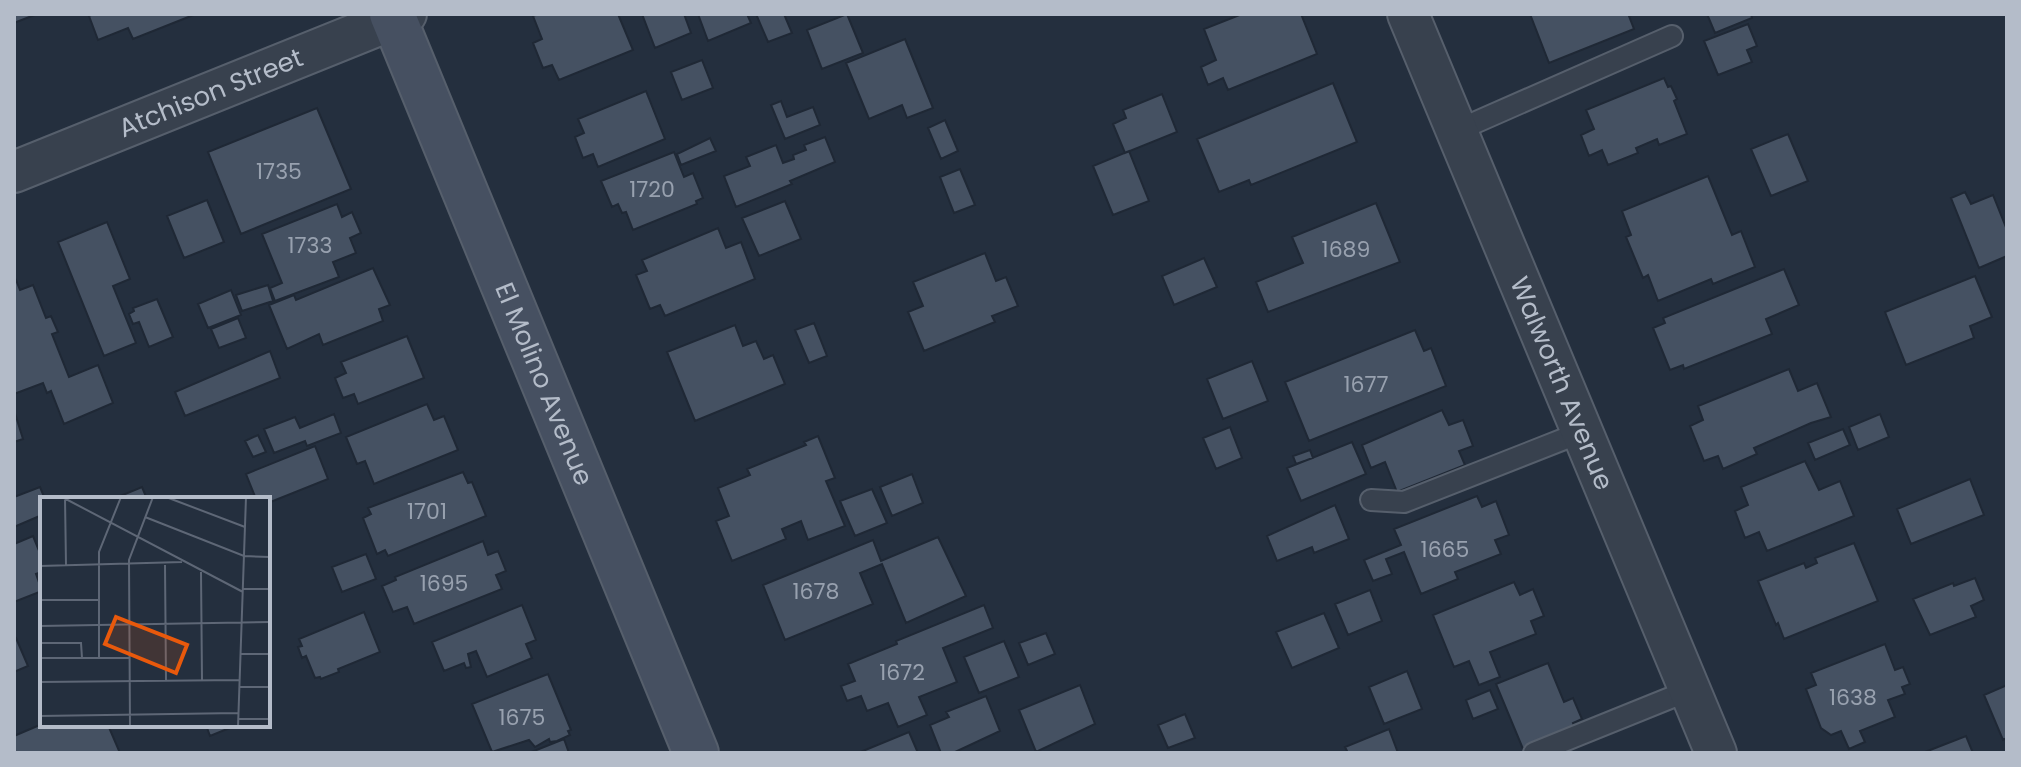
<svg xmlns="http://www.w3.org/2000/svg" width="2021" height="767" font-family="Poppins,sans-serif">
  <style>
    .building { fill: #455162; stroke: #1f2835; stroke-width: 2 }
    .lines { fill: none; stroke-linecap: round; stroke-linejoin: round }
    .lane-casing { stroke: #565f6c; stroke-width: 24 }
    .street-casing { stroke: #565f6c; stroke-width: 44 }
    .secondary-casing { stroke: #565f6c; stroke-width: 48 }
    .lane { stroke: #38414e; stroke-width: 20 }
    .street { stroke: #38414e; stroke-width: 40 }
    .secondary { stroke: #465061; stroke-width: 44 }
    .labels { text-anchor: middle; stroke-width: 8; stroke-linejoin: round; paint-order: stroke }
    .number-label { font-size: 22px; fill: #98a1af }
    .street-label { font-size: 26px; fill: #b4bcc9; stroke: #1d2633 }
    .inset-road { fill: none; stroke: #5e6776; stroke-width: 2 }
    .view { fill: #e8590c; fill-opacity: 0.15; stroke: #e8590c; stroke-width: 4 }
    .inset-edge { fill: none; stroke: #b4bcc9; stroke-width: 4 }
  </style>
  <rect width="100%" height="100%" fill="#242f3e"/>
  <path class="building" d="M14,14H37L14,23Z
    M93,14H196L133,39L128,28L98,40L89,16Z
    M538,14H618L633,50L559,80L552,65L543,68L533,43L542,39L533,16Z
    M642,14H684L691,33L655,48Z
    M698,14H747L751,23L708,41Z
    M756,14H784L792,33L768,42Z
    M847,14L863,53L822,69L807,30Z
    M1242,14H1301L1317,54L1228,90L1223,78L1208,85L1201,67L1216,60L1204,29Z
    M1530,14H1634L1629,16L1634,29L1549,63Z
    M1707,14H1751L1752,18L1715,33Z
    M1748,24L1757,46L1747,50L1752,62L1718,75L1704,41Z
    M905,39L933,108L907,118L902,105L869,119L846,63Z
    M702,60L713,88L682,100L671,72Z
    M1664,78L1668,87L1671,86L1677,99L1674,101L1687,134L1659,145L1657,139L1636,148L1638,153L1608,165L1602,150L1589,156L1581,135L1594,129L1586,110Z
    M1333,83L1357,142L1251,185L1249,180L1219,192L1197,139Z
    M646,91L665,139L598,167L593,154L583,158L575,137L584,133L578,119Z
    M1162,94L1177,132L1125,153L1113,124L1126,118L1123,110Z
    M781,101L787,117L813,107L820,125L785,139L771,105Z
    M317,108L351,189L241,234L208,152Z
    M945,120L958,151L941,159L928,128Z
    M1788,134L1808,181L1771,196L1751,149Z
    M825,137L835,162L790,181L792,184L736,207L724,176L750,166L746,157L776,145L783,163L794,159L793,155L806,150L804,145Z
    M710,138L716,151L681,165L677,154Z
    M1129,151L1149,201L1113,215L1093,166Z
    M674,152L684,177L693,173L703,198L696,201L697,204L633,230L626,212L622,213L618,204L612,207L601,181Z
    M960,169L975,205L954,213L940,177Z
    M1708,176L1732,235L1741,231L1755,267L1713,284L1711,279L1658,301L1648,275L1643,278L1626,237L1631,235L1622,211Z
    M1965,192L1971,204L1993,195L2007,230V256L1979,268L1951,198Z
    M207,200L224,242L184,258L167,216Z
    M785,201L801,239L759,256L742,218Z
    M1376,203L1400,262L1268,312L1256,282L1303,263L1292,237Z
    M337,204L342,217L352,212L361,233L350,238L356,253L333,262L339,277L275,301L270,288L282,283L262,234Z
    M107,222L130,279L113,286L136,343L104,356L58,242Z
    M718,228L726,248L741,242L755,279L665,316L660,305L650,309L636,275L647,271L642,260Z
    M985,253L996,281L1006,277L1018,306L992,316L995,322L924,351L908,312L923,306L913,282Z
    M1204,258L1217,287L1174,305L1162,276Z
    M373,268L390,305L379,309L383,321L323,345L319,334L287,349L269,305L294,295L296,300Z
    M1784,269L1799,305L1766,319L1772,334L1684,369L1683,365L1670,370L1653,328L1665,323L1663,318Z
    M1975,276L1992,317L1970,326L1974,338L1906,365L1885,312Z
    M16,280L20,290L33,285L46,318L51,316L58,332L52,334L69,377L98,365L113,403L64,424L51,391L47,393L43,383L14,394V281Z
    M268,285L273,301L242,311L236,295Z
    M231,290L241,315L208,328L198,304Z
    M157,299L173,337L149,347L139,322L133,324L129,314L134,311L133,308Z
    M238,318L246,338L219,348L211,329Z
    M814,323L827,356L809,363L795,330Z
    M735,325L743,346L756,341L764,359L773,355L785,384L695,421L667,352Z
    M1415,330L1424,351L1431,348L1446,386L1309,441L1285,382Z
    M407,336L424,378L358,404L354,394L343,398L335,378L346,373L341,362Z
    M270,351L280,378L185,416L175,392Z
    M1252,361L1268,401L1223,419L1207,379Z
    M1789,369L1798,391L1817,383L1831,417L1811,423L1754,448L1757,454L1723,469L1718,456L1704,461L1690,426L1703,420L1698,406Z
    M427,404L434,420L444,416L458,450L374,484L365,461L357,464L346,437Z
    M14,410L23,439L14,442Z
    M1442,410L1449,425L1463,420L1473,446L1459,451L1465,465L1397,492L1385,462L1371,468L1362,445Z
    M334,414L341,433L307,446L305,441L274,453L264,429L295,417L300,428Z
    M1880,414L1889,437L1858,450L1849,427Z
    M1230,427L1242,458L1216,469L1203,438Z
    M1843,429L1850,445L1815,460L1808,443Z
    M258,435L266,452L253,457L245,441Z
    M818,436L835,478L826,481L845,526L808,540L801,521L782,529L786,539L732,561L716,521L729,516L718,488L750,475L747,469L806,445L804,442Z
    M1352,442L1366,474L1301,501L1287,468Z
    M315,446L328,479L268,503V499H256L246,474Z
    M1310,450L1313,458L1296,464L1293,456Z
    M1805,461L1819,490L1840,481L1854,516L1767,551L1759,532L1745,538L1735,511L1748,505L1741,487Z
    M463,472L468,483L472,482L486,516L388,556L385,550L377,554L363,518L371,514L368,508Z
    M912,474L923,503L892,516L880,487Z
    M1970,479L1984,515L1911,544L1897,509Z
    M40,487L45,499H42V515L14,527V497Z
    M142,487L147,499H113Z
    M872,489L887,523L855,536L840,501Z
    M1477,496L1482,507L1496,501L1509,535L1495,540L1501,554L1455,572L1458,579L1421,594L1404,552L1386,559L1392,574L1373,581L1364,560L1401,545L1394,529Z
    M1335,505L1349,539L1314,553L1312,547L1277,561L1267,536Z
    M33,536L42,558V572L36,574L42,591L14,602V544Z
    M938,537L966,596L906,623L882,564L860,573L873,604L785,640L763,585L873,540L881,561Z
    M483,541L488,555L498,551L506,571L496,575L502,589L414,624L407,607L393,612L382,586L396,580L395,577Z
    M1854,543L1878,601L1784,639L1778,623L1776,625L1758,581L1804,563L1806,568L1817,563L1815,558Z
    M366,554L376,579L342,592L332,567Z
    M1975,578L1984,600L1971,606L1976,617L1930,635L1913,599L1953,583L1954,586Z
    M1514,582L1520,595L1533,589L1544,616L1531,621L1536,634L1490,652L1500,677L1479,685L1469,661L1454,667L1433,615Z
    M1370,590L1382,621L1348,635L1335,604Z
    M522,605L536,640L526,644L532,658L487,677L476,651L468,654L471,667L466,668L464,663L444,671L432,642Z
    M984,605L993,628L943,648L957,682L919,697L927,715L898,727L888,703L867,711L861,696L847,701L841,686L855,681L848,664L897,644L896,641Z
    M364,612L380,652L338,669L339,672L321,679L320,677L315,678L306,656L302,658L298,647L302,646L299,639Z
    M1324,613L1339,648L1292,668L1276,632Z
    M1046,633L1055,654L1028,665L1019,643Z
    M16,638L28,666L14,672V639Z
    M1004,641L1019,677L979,693L964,657Z
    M1885,644L1895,670L1903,667L1910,684L1902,687L1905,694L1888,700L1895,717L1860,731L1865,742L1849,749L1841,731L1831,735L1821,728L1806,689L1816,685L1811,673Z
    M1548,663L1564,702L1573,698L1582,719L1573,723L1575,728L1523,749L1496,684Z
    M1407,671L1422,709L1384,724L1369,687Z
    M548,674L571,730L568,731L570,735L557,741L550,742L549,739L535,747L529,740L492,752L472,704Z
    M1080,685L1095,724L1036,752L1019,710Z
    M2007,685V738L2003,740L1984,695Z
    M1490,690L1498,709L1473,719L1466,700Z
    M986,696L1000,731L953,753H941L930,725L949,717L946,712Z
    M1185,714L1195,738L1168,748L1158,725Z
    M42,724L108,725L120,753H14V736Z
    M206,725H237L210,736Z
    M1389,729L1398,753H1348L1345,747Z
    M909,732L918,753H858Z
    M1966,736L1973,753H1925V752Z
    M564,739L569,753H529Z"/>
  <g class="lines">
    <defs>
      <path id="lane" d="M1456,131L1672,36
        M1371,500L1404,502L1582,432
        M1534,753L1690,690"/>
      <g id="street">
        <path id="s1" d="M1408,14L1716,753"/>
        <path id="s2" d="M14,172L406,14"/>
      </g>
      <g id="secondary">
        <path id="s3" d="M392,14L696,753"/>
      </g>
    </defs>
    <use href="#lane" class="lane-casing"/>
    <use href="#street" class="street-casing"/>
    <use href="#secondary" class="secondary-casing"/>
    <use href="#lane" class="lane"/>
    <use href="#street" class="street"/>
    <use href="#secondary" class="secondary"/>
  </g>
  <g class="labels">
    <g class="number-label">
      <text x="279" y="179">1735</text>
      <text x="652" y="197">1720</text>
      <text x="310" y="253">1733</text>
      <text x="1346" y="257">1689</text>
      <text x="1366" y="392">1677</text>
      <text x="427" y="519">1701</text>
      <text x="1445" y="557">1665</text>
      <text x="444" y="591">1695</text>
      <text x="816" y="599">1678</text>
      <text x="902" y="680">1672</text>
      <text x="1853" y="705">1638</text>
      <text x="522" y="725">1675</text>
    </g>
    <g class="street-label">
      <text dy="9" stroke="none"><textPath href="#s2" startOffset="212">Atchison Street</textPath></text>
      <text dy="9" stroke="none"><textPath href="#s3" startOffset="400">El Molino Avenue</textPath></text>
      <text dy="9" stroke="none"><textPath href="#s1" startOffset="400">Walworth Avenue</textPath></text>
    </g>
  </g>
  <g transform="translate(40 497)">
    <rect width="230" height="230" fill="#242f3e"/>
    <path class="inset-road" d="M22,0L203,95M126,0L205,30M25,1L26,68M105,20L204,59L230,60M125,68L126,184M0,69L142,65M161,75L162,183M203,92H230M0,103H59M0,129L230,125M0,146H41L42,161M201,157H230M0,161H90M59,161V55L81,0M0,185L200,183M199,190H230M0,219L198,216M198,222H230M90,230L89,63L113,0M198,230L206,0"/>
    <path class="view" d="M76,120L147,148L136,176L65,147Z"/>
    <rect width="230" height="230" class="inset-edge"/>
  </g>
  <rect width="2021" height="767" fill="none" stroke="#b4bcc9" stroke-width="32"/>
</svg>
